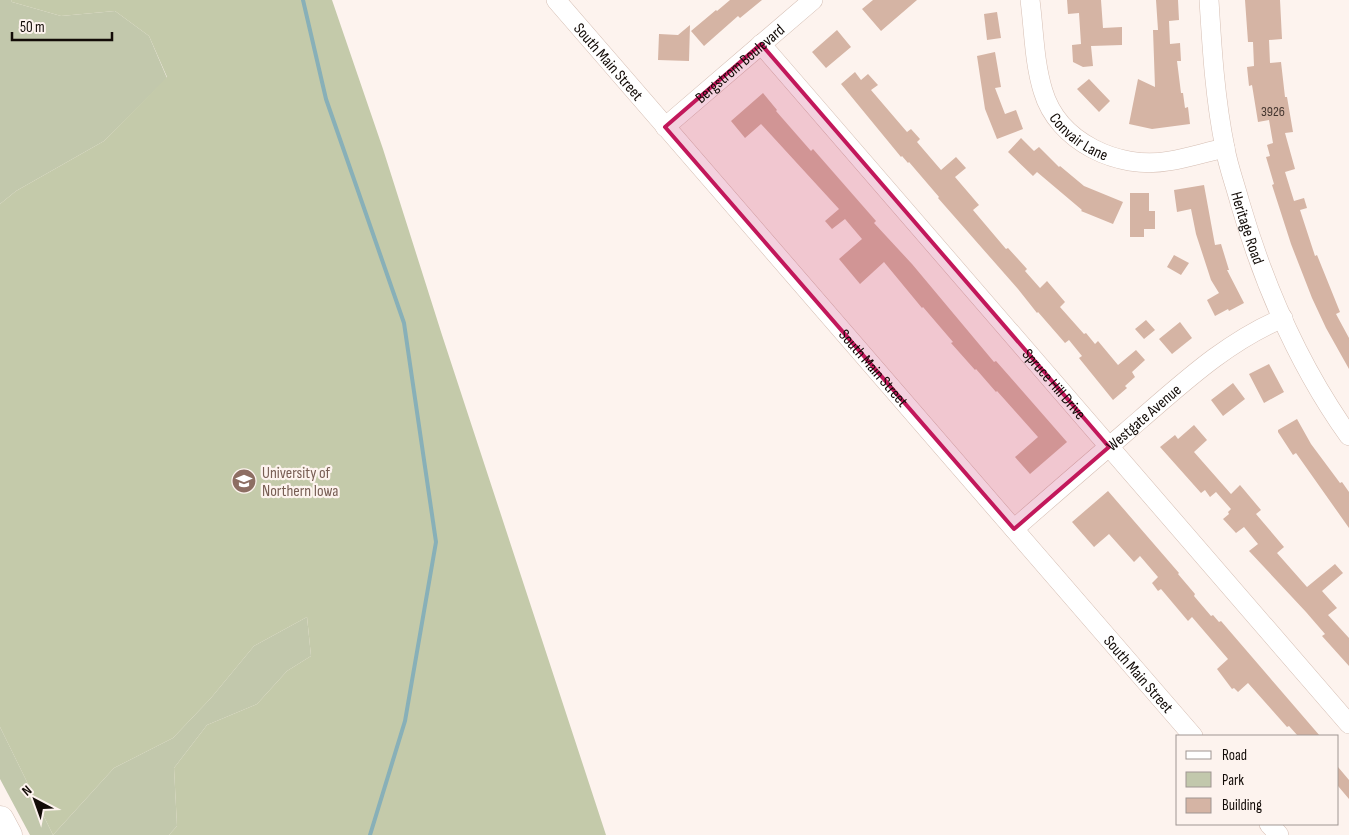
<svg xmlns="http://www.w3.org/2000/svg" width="1349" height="835" font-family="'Sofia Sans Condensed',sans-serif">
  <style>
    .green { fill: #c2c8ac }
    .forest { fill: #c4caaa }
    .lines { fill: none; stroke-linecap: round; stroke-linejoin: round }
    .stream { stroke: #88b0b8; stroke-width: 4 }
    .building { fill: #d5b4a4 }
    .minor-casing { stroke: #d5beb3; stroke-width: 20 }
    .highway-casing { stroke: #d5beb3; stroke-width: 29 }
    .minor { stroke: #fff; stroke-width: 19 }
    .highway { stroke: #fff; stroke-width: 28 }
    .marked { fill: #c2185b; fill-opacity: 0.2; stroke: #c2185b; stroke-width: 4; stroke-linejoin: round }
    .labels { text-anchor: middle; stroke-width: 4.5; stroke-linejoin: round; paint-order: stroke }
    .number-label { font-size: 14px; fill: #43352e }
    .street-label { font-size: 16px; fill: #120b07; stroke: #fdf3ee }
    .education-label { font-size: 16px; fill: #785e54; stroke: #fdf3ee; text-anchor: start }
  </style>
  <rect width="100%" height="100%" fill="#fdf3ee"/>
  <path class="green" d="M0,0H11L12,2L61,16L115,11L149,36L167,78L104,141L16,191L0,204Z
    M307,617L311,656L287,671L257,704L207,725L174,768L177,826L169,835H53L114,768L173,738L211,698L254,646Z
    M0,727L3,733L53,835H30L0,779Z"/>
  <path class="forest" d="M11,0H332L383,149L442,335L606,835H169L177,826L174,768L207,725L257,704L287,671L311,656L307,617L254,646L211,698L173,738L114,768L53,835L0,727V204L16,191L104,141L167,77L149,36L115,11L61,16L12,2Z"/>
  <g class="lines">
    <path class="stream" d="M303,0L326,99L404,323L436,542L405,721L370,835"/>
  </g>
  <path class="building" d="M730,0H762L740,18L738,16L704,46L691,31L716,10L717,11Z
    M873,0H917L881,31L862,9Z
    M1067,0H1101L1103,28L1122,27V45L1091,46L1093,66L1083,67L1073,62L1072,45L1081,44L1079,13L1068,14Z
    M1156,0H1178L1179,20L1169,21L1170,44L1180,43L1181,61H1177L1181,93H1183L1185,108L1188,107L1190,124L1152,129L1129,124L1138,79L1155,87L1153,30H1158Z
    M1245,0H1280L1282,39L1269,40L1270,63L1281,62L1285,97H1287L1293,132L1285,133L1295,169L1285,172L1294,201L1304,198L1307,208L1300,210L1315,256L1317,255L1340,312L1336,314L1349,338V369L1326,328L1312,298L1291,244L1272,185L1274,184L1266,157L1270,156L1267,145L1273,143L1269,120L1258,122L1252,85L1249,86L1247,67L1254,66L1253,42H1248Z
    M997,12L1001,38L987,40L984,14Z
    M690,25L689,61L658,60L659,34L678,35Z
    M837,30L851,47L826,68L812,52Z
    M995,52L1001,87L995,88L1005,114L1016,110L1023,129L997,139L985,109L977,56Z
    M855,72L861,80L868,74L878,85L871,90L907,132L911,129L920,139L917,142L941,170L956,157L966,168L955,177L979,205L973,210L1006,249L1008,248L1027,269L1025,271L1040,288L1047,281L1065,302L1060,307L1084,334L1086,333L1095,344L1098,341L1118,365L1136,350L1145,360L1132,372L1135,377L1125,386L1127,388L1113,400L1079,358L1082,356L1069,340L1065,343L1038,312L1037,313L1018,289L938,198L939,197L909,162L908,163L902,156L901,157L841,84Z
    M1089,79L1110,101L1099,112L1077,89Z
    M763,93L777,110L776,111L811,151L813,149L876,221L874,223L912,264L994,362L996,361L1067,442L1030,474L1015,457L1038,437L997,391L996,392L976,369L975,370L951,343L953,342L923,307L922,308L884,262L860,284L839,259L862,239L845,219L832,229L825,221L839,209L761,124L745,138L731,121Z
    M1021,138L1034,151L1039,147L1059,167L1060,166L1084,186L1123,202L1113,224L1081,211L1082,210L1037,172L1033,176L1008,152Z
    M1204,185L1215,245L1221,244L1229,270H1227L1244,303L1229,311L1228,309L1215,316L1207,300L1219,293L1211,280L1196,234L1191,209L1177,212L1174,190Z
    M1130,193H1149V211H1155V229H1144V237H1130Z
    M1174,255L1189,263L1181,275L1167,267Z
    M1146,320L1155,330L1144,339L1135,329Z
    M1180,322L1192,338L1172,354L1159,339Z
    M1269,364L1284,392L1264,403L1249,374Z
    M1233,383L1245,399L1223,416L1211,400Z
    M1297,419L1311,444L1340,483L1342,482L1349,492V528L1296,453L1293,455L1278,432V430Z
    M1194,425L1207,440L1194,452L1231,494L1240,485L1261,510L1256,514L1284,547L1277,553L1307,587L1335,564L1343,573L1322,591L1337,608L1328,615L1349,638V666L1322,636L1325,634L1306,612L1249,551L1258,544L1244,527L1236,533L1223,519L1229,514L1228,512L1231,509L1216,492L1210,497L1205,490L1201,493L1160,447L1175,435L1178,439Z
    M1108,491L1179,573L1178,574L1195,594L1194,596L1211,616L1213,615L1219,622L1221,621L1320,736H1298L1289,726L1287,727L1248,683L1238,692L1234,688L1232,689L1217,669L1228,659L1192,617L1188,621L1161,589L1158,591L1152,583L1158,577L1140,556L1134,562L1109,534L1094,547L1072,522Z
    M1338,767L1349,780V799L1338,786Z"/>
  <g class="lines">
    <defs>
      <g id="minor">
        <path id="s1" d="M556,0L1193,736"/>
        <path id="s2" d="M1030,0C1034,30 1034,62 1043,91C1058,142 1118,170 1169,161C1188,158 1206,152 1225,148"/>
        <path id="s3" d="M1209,0C1212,49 1215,99 1225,148C1228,166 1235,184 1240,203C1264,285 1299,366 1349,436"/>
        <path id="s4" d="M761,44L1349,724"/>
        <path id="s5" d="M665,127L813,0"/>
        <path id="s6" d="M1014,529C1056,492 1098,456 1141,419C1185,381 1228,341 1283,318"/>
        <path d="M1269,824L1279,835"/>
      </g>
      <path id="highway" d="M0,820L8,835"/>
    </defs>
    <use href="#minor" class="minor-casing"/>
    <use href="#highway" class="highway-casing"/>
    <use href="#minor" class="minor"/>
    <use href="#highway" class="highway"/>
  </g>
  <path class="marked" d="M761,44L1109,447L1014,529L665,127Z"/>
  <defs>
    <symbol id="university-disc" viewBox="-11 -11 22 22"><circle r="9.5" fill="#8d6e63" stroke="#fdf3ee"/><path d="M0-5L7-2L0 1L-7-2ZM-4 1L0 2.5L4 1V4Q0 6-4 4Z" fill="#fff"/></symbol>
  </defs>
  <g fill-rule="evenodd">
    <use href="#university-disc" x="230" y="467" width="28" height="28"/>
  </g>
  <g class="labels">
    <g class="number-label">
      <text x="1273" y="116">3926</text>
    </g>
    <g class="street-label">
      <text dy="6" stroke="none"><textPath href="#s1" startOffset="81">South Main Street</textPath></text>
      <text dy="6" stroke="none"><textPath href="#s5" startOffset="98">Bergstrom Boulevard</textPath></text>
      <text dy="6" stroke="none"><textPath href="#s2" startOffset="152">Convair Lane</textPath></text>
      <text dy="6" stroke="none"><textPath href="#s3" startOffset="232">Heritage Road</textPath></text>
      <text dy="6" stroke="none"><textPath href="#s1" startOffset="486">South Main Street</textPath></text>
      <text dy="6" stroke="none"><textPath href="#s4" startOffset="449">Spruce Hill Drive</textPath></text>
      <text dy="6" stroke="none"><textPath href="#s6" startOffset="171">Westgate Avenue</textPath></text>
      <text dy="6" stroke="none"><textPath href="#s1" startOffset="891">South Main Street</textPath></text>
    </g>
    <g class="education-label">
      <text x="262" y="478">University of<tspan x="262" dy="18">Northern Iowa</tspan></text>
    </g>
  </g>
  <rect x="1176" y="735" width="162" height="90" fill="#fdf3ee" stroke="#9f9692"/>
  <rect x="1186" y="751" width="25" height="8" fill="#ffffff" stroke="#9f9692"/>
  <text x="1222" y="760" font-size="15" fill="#120b07">Road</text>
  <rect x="1186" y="772" width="25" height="15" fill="#c2c8ac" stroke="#9f9692"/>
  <text x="1222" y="785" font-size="15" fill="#120b07">Park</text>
  <rect x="1186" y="798" width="25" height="15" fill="#d5b4a4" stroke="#9f9692"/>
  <text x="1222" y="810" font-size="15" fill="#120b07">Building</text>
  <g transform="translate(35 800) rotate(319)" stroke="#fdf3ee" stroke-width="4" paint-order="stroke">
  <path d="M0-4L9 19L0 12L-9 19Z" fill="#120b07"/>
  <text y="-8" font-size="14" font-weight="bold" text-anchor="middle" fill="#120b07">N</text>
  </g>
  <path d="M12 32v8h100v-8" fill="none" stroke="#120b07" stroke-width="2.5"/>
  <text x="20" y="32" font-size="15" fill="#120b07" stroke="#fdf3ee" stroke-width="4" paint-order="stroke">50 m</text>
</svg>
